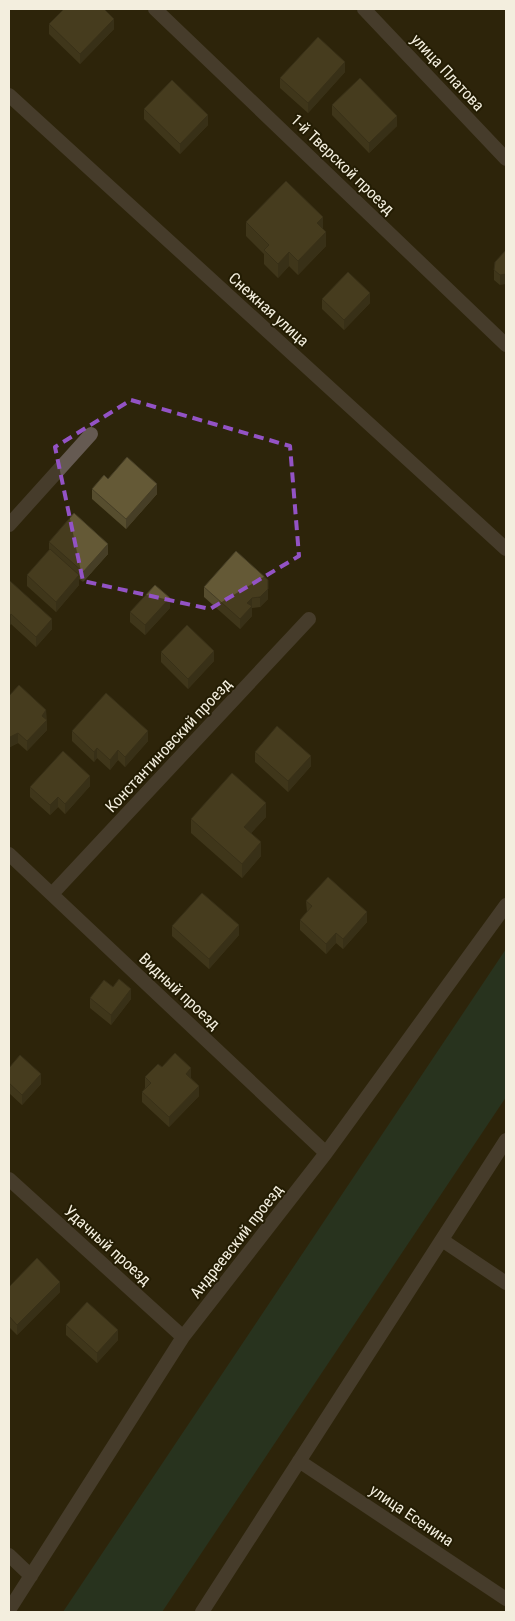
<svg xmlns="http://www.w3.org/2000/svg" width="515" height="1621" font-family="'Roboto Condensed',sans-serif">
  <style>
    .green { fill: #234637 }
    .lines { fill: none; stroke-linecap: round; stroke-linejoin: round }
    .minor { stroke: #655a52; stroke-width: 14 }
    .wall { fill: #564d2e }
    .shaded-wall { fill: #463e26 }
    .building { fill: #645936; stroke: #463e26 }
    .marked { fill: none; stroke: #9353c5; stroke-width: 4; stroke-dasharray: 10 6; stroke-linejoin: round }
    .labels { text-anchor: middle; stroke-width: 4; stroke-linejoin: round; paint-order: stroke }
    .street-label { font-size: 16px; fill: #f3eede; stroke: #231c03 }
  </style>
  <rect width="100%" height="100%" fill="#2d250b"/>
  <path class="green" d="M506,949V1097L162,1612H63Z"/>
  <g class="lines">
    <path class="minor" d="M155,9L506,345
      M364,9L506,159
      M9,95L506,549
      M9,525L91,434
      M9,854L326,1153
      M52,894L309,619
      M9,1179L183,1337
      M442,1240L506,1283
      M299,1461L506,1599
      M9,1555L31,1576
      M9,1610L183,1337L326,1153L506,905
      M202,1612L506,1140"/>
  </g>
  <path class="wall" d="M49,24L114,29L80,64L49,34Z
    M345,72L308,113L280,88V78Z
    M332,105L397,126L369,153L332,115Z
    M144,109L208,125L180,154L144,119Z
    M246,222L323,229L326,246L298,275L289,266L278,278L264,264V254L246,236Z
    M506,250L500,285L494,280V270Z
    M322,299L370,303L344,330L322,309Z
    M108,479L157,494L126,529L92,499V489Z
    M49,542L108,554L83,582L79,579V585L56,612L27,586V575L49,551Z
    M9,583L52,629L36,647L11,624Z
    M204,587L268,599L260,607L252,608V616L240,629L204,597Z
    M170,608L145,635L130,622V612Z
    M161,652L214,661L188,689L161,662Z
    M9,696L46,710L47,730L27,751L18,743L10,747L9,746Z
    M72,731L148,741L125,767L118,760L110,770L97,758L94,762L72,741Z
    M255,752L311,766L288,792L255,762Z
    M90,786L65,814L58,807L50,815L30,797V787Z
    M266,817L251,833L261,856L242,878L191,833V819Z
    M306,901L367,922L343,949L336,943L326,954L300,930V920L307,912Z
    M172,926L239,935L209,969L172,936Z
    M113,987L131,999L111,1025L90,1008V998Z
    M162,1067L191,1078L199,1096L169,1127L142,1102V1092L145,1088V1077Z
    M9,1068L41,1084L22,1105L9,1093Z
    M9,1287L60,1292L17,1335L9,1327Z
    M66,1325L118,1340L97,1363L66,1335Z"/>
  <path class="shaded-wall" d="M114,19V29L80,64V54Z
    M345,62V72L308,113V103Z
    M208,115V125L180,154V144Z
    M397,116V126L369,153V143Z
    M323,217V231L317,223Z
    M326,232V246L298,275V261Z
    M289,252V266L278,278V264Z
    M506,274V284L500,285V275Z
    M370,293V303L344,330V320Z
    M157,484V494L126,529V519Z
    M108,544V554L83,582V572Z
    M79,575V585L56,612V602Z
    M268,580V599L260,607V597Z
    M170,598V608L145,635V625Z
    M252,598V616L240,629V619L247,603Z
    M11,614V624L9,627V617Z
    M52,619V629L36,647V637Z
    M214,651V661L188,689V679Z
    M46,710L47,730L27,751V741L42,716Z
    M148,731V741L125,767V757Z
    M18,733V743L10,747V737Z
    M97,748V758L94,762V752Z
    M118,750V760L110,770V760Z
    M311,756V766L288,792V781Z
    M90,776V786L65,814V804Z
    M58,797V807L50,815V805Z
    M266,803V817L244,841V827Z
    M261,842V856L242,878V864Z
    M367,912V922L343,949V939Z
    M239,925V935L209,969V959Z
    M336,933V943L326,954V944Z
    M131,989V999L111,1025V1015Z
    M191,1068V1078L186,1084V1074Z
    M41,1074V1084L22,1105V1095Z
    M199,1086V1096L169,1127V1117Z
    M60,1282V1292L17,1335V1325Z
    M118,1330V1340L97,1363V1353Z"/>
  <path class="building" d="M64,9H104L114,19L80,54L49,24Z
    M318,37L345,62L308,103L280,78Z
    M360,78L397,116L369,143L332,105Z
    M172,80L208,115L180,144L144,109Z
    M286,181L323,217L317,223L326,232L298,261L289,252L278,264L264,250L269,245L246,222Z
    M506,250V274L500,275L494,270L495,262Z
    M348,272L370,293L344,320L322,299Z
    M127,457L157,484L126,519L92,489L104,475L108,479Z
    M74,513L108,544L83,572L49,542Z
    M50,549L79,575L56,602L27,575Z
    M236,551L268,580V589L260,597L252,598L247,603L252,606L240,619L204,587Z
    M10,581L52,619L36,637L11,614L9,617V583Z
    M155,585L170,598L145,625L130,612Z
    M187,625L214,651L188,679L161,652Z
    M19,685L46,710L42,716L47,720L27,741L18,733L10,737L9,736V696Z
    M106,693L148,731L125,757L118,750L110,760L97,748L94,752L72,731Z
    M277,726L311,756L288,781L255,752Z
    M63,751L90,776L65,804L58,797L50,805L30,787Z
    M232,773L266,803L244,827L261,842L242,864L191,819Z
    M328,877L367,912L343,939L336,933L326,944L300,920L312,906L306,901Z
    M202,893L239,925L209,959L172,926Z
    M119,979L131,989L111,1015L90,998L104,980L113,987Z
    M175,1053L191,1068L186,1074L199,1086L169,1117L142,1092L151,1083L145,1077L158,1064L162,1067Z
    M20,1055L41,1074L22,1095L9,1083V1068Z
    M37,1258L60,1282L17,1325L9,1316V1287Z
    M87,1302L118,1330L97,1353L66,1325Z"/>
  <path d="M0 0H515V1621H0ZM131,400L290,446L299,556L210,609L83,581L55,447Z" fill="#2d250b" fill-opacity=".55" fill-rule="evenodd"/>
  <path class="marked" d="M131,400L290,446L299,556L210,609L83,581L55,447Z"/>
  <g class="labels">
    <g class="street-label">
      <text transform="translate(448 72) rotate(47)" y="6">улица Платова</text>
      <text transform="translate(343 164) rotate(44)" y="6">1-й Тверской проезд</text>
      <text transform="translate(269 309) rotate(42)" y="6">Снежная улица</text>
      <text transform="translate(168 745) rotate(-47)" y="6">Константиновский проезд</text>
      <text transform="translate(180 991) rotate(43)" y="6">Видный проезд</text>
      <text transform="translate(236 1241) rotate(-52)" y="6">Андреевский проезд</text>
      <text transform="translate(108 1245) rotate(42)" y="6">Удачный проезд</text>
      <text transform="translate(412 1515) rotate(34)" y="6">улица Есенина</text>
    </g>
  </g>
  <rect width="515" height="1621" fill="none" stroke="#f3eede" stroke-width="20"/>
</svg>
